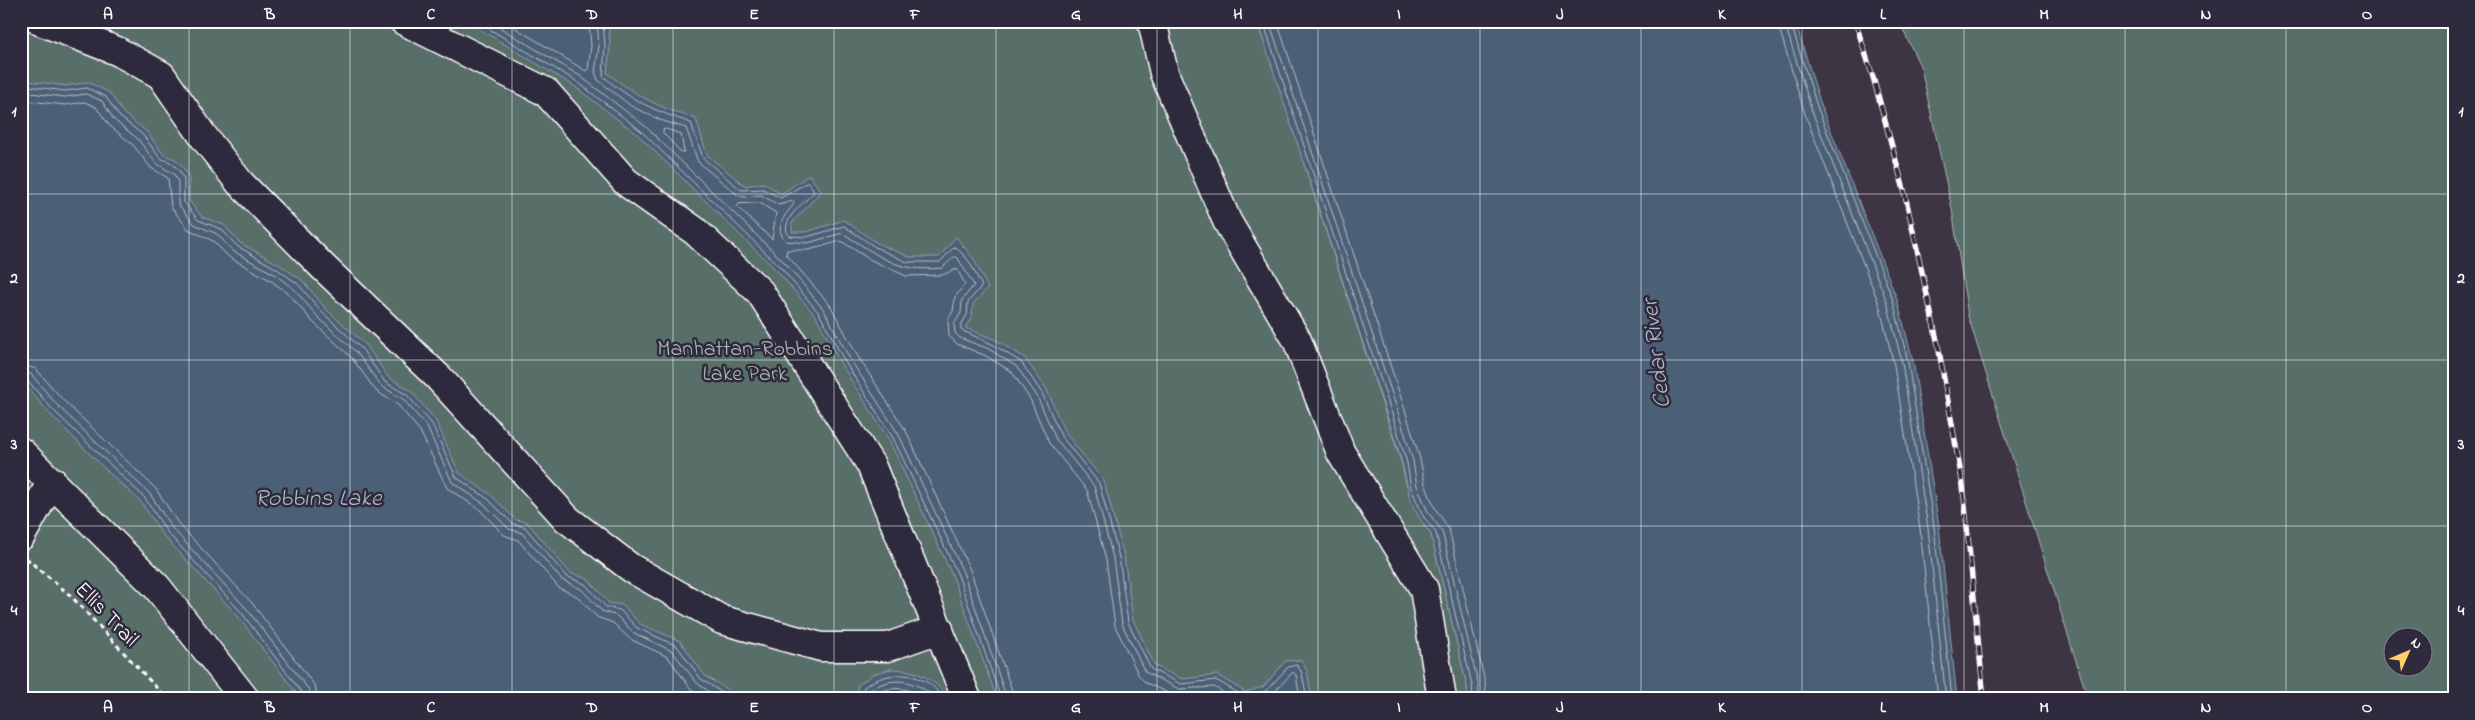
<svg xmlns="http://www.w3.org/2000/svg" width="2475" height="720" font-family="'Indie Flower',sans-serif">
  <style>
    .green { fill: #586e68; stroke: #acb6b4; fill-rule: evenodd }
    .water { fill: #4b6076; stroke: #93a0ad }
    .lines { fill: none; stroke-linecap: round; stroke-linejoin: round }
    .shore { stroke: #b7bfc8; stroke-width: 1 }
    .minor-casing { stroke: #fff; stroke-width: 31 }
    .path { stroke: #fff; stroke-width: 3; stroke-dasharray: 5 4; stroke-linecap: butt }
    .minor { stroke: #2f2a3d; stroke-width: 28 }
    .rail-casing { stroke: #fff; stroke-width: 5.5 }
    .rail { stroke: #2f2a3d; stroke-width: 4; stroke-dasharray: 11; stroke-linecap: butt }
    .grid { fill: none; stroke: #fff; stroke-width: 1; stroke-opacity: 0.55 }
    .labels { text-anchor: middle; stroke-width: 5; stroke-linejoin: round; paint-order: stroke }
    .park-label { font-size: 22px; fill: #acb6b4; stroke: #2f2a3d }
    .street-label { font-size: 22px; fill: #fff; stroke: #2f2a3d }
    .water-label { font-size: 24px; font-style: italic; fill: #aeb7c1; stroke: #2f2a3d }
    .neatline { fill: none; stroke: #fff; stroke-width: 2 }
    .grid-label { font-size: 16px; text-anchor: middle; font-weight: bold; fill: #fff }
  </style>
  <rect width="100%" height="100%" fill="#3d3444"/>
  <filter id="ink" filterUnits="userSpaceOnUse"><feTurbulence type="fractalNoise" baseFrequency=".02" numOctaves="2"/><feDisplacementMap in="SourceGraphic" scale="10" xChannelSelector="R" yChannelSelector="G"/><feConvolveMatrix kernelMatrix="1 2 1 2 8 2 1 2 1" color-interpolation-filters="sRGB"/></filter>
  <g filter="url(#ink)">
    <path class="green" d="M21,21H1256L1286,96L1305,167L1402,464C1407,491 1414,513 1431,534L1467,686L1468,699H21Z
      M1899,21H2454V699H2088L1968,316L1952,209L1921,68ZM2392,638H2422V668H2392Z"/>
    <path class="water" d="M466,21H608L610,46L607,73C638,97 658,107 696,119L707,155L745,186L764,183L781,194L809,175L821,191L792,223V232H806L844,220L877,243L909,257H939L956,237L973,258L988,288L973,304L972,317L965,328L994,339L1025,358L1047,390L1065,433L1104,481L1124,556L1133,620L1155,666L1182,679L1217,675L1245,692L1263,687L1286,661L1301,660L1307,671L1312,699H997L953,577L889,440L841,364L816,316L779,273L637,134L574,86Z
      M1257,21H1795L1822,108L1897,299L1913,361L1939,526L1957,699H1468L1467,686L1431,534C1409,507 1410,495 1402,463C1398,448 1393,434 1388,419Z
      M21,80L66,86L88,82L110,93L123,113L146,131L164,155L175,159L183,167L189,178V201L202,217L224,225L240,243L280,265L302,280L326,309L366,345L389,378L410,390L436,421L459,473L491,495L516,520L527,522L570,573L588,579L609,603L622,605L640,624L680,641L705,676L728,690L732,699H301L237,615L163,535L141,502L107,471L49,413L21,380Z
      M891,669C917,670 933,677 949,699H856L858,685L873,674Z"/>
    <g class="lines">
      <path class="shore" d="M476,21L576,81L640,130L782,269L819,313L845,362L893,438L958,575L1001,699
        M489,21L580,76L645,126L787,265L824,310L850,359L899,435L963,572L1007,699
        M504,21L586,71L588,69L591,46L589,21
        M597,21L599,46L595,72L598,80L631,106L660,120L686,128L698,162L739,196L745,197L761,195L779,205L793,201L794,204C785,215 773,228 786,241L808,243L842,233C879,255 895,273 942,268L954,257H957L974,285L962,300L961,313L954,324L955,333L960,338L989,349L1017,367L1037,396L1056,439L1094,486L1113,558L1122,624L1145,672L1179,689L1214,687L1234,699
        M603,21L605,46L603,76C633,102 654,110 691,123L703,158L741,190L763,189L781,198L806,183H809L814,192C805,202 778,221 789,236L807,237L844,226L875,247L907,262H940L954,247L957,248L969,261L982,286L968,302L967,315L961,325V330L992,344L1021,362L1042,393L1061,436L1099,483L1119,557L1128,622L1151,669L1181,684L1216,680L1245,697L1266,691L1288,667L1297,665L1302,673L1307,699
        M1263,21L1393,417L1407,463L1411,488L1423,516L1436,533L1472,685L1473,699
        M1269,21L1399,415L1413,461L1417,486L1428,512L1442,531L1478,683L1479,699
        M1277,21L1406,413L1420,459L1425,484L1435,508L1449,529L1485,682L1486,699
        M1777,21L1805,114L1879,304L1894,365L1920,529L1938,699
        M1784,21L1812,111L1887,302L1902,363L1928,528L1946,699
        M1790,21L1818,109L1893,300L1908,362L1934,527L1952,699
        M21,85L65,91L87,88L106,97L119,116L143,135L160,158L172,163L179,170L184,179V202L198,220L221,229L237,246L277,269L298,284L323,313L362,349L385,382L407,395L432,424L456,477L488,499L513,524L525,527L566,576L585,584L606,607L620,610L637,628L677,646L701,679L723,693L726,699
        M21,92L65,97L86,94L102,101L114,120L138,139L156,163L174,174L178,181V204L194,224L217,234L233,251L274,274L294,289L318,317L357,353L381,386L403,399L427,427L452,482L484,504L509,529L522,533L562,580L581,589L602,611L617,616L634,633L672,651L697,683L719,699
        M21,100L65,105L85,102L96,107L109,125L133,145L151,168L168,178L171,207L188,229L213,241L229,257L270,280L289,294L313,322L352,358L376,391L398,405L420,431L447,488L479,509L504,535L518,540L559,588L577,596L597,617L613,623L630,639L668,657L691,689L706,699
        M666,129L681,134L684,152H681L663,133V130Z
        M760,203L776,213L772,239L737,207L739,204Z
        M21,364L36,369L63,400L156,489L178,523L252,603L315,686L318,699
        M21,371L31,374L57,405L150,494L172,528L246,608L309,690L311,699
        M21,378L27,380L53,410L145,498L167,532L241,612L303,694L305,699
        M861,699L864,687C883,673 909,670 930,684C935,687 939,694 943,699
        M868,699L869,691C890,675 918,679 935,699
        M875,699C881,682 915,688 925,699
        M1015,699L970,570L906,431L857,355L830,305L786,254L787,250H809L841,241L869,259L906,276L942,275L957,269L965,284L955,297L953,311L948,320L949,336L957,344L986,356L1012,372L1030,399L1049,443L1087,490L1106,560L1115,626L1139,676L1146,683L1177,697L1212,694L1220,699
        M1262,699L1271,695L1293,672L1296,675L1300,699"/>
      <defs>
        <path id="minor" d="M40,21L117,51L161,75L203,136L240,183L322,266L439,378L567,519L631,568L722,620L821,647H888L939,629
          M404,21L546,92L626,182L695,231L760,292L871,465L967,699
          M1152,21L1164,73L1227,221L1297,340L1341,453L1424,589L1442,699
          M21,452L157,587L245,699
          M21,536L52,481"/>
      </defs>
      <use href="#minor" class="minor-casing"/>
      <path class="path" d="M26,558L71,596L167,699"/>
      <use href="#minor" class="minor"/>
      <defs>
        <path id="rail" d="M1855,21L1873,77L1904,190L1938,345L1963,486L1984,699"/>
      </defs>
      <use href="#rail" class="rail-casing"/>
      <use href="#rail" class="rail"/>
    </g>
  </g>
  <path class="grid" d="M189,21V699M350,21V699M512,21V699M673,21V699M834,21V699M996,21V699M1157,21V699M1318,21V699M1480,21V699M1641,21V699M1802,21V699M1964,21V699M2125,21V699M2286,21V699M21,194H2454M21,360H2454M21,526H2454"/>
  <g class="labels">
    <g class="park-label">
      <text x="745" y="355">Manhattan-Robbins<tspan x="745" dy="25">Lake Park</tspan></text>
    </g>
    <g class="street-label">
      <text transform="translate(108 613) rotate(46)" y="8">Ellis Trail</text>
    </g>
    <g class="water-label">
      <text transform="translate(1655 354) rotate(-97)" y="8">Cedar River</text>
      <text x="318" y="505">Robbins Lake</text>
    </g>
  </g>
  <rect width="2475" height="720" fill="none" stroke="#2f2a3d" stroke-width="55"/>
  <g transform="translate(2408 652) rotate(45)"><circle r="24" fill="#2f2a3d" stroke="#827f8b"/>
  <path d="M0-4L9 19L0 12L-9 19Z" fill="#ffd166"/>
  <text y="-8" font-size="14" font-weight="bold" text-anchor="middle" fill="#ffffff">N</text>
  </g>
  <rect x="28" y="28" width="2420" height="664" class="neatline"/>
  <g class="grid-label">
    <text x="108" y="19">A</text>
    <text x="270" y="19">B</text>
    <text x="431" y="19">C</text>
    <text x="592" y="19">D</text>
    <text x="754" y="19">E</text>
    <text x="915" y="19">F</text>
    <text x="1076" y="19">G</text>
    <text x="1238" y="19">H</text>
    <text x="1399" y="19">I</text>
    <text x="1560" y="19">J</text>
    <text x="1722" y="19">K</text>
    <text x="1883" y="19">L</text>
    <text x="2044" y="19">M</text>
    <text x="2206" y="19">N</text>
    <text x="2367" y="19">O</text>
    <text x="14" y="116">1</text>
    <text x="2461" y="116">1</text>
    <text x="14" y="283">2</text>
    <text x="2461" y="283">2</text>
    <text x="14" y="449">3</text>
    <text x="2461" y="449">3</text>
    <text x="14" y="615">4</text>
    <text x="2461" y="615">4</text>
    <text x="108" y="712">A</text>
    <text x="270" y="712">B</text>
    <text x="431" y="712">C</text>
    <text x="592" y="712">D</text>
    <text x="754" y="712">E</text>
    <text x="915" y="712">F</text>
    <text x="1076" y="712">G</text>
    <text x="1238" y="712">H</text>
    <text x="1399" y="712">I</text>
    <text x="1560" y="712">J</text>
    <text x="1722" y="712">K</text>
    <text x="1883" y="712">L</text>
    <text x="2044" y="712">M</text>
    <text x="2206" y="712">N</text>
    <text x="2367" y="712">O</text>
  </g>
</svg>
